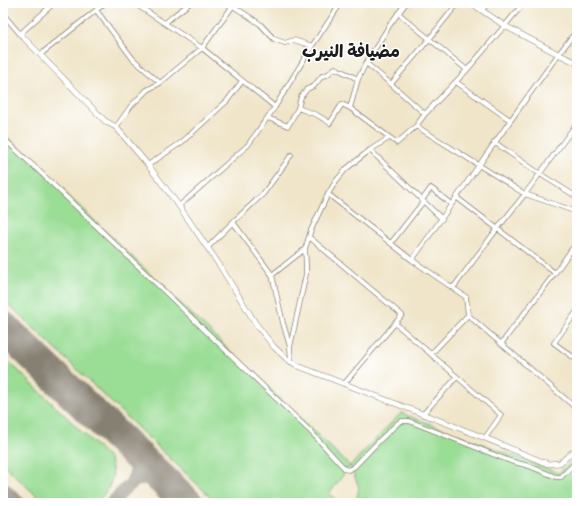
<svg xmlns="http://www.w3.org/2000/svg" width="580" height="506" font-family="'Gochi Hand','Playpen Sans Arabic',sans-serif">
  <style>
    .green { fill: #9add95; stroke: #5b7c58 }
    .lines { fill: none; stroke-linecap: round; stroke-linejoin: round }
    .taxiway { stroke: #868072; stroke-width: 13 }
    .runway { stroke: #868072; stroke-width: 32 }
    .minor-casing { stroke: #868072; stroke-width: 5.5 }
    .tertiary-casing { stroke: #868072; stroke-width: 6 }
    .minor { stroke: #fff; stroke-width: 4 }
    .tertiary { stroke: #fff; stroke-width: 5 }
    .labels { text-anchor: middle; stroke-width: 3; stroke-linejoin: round; paint-order: stroke }
    .district-label { font-size: 17px; font-weight: bold; fill: #1c1c1c; stroke: #fff }
  </style>
  <rect width="100%" height="100%" fill="#fff"/>
  <filter id="ink" filterUnits="userSpaceOnUse"><feTurbulence type="fractalNoise" baseFrequency=".025" numOctaves="2"/><feDisplacementMap in="SourceGraphic" scale="8" xChannelSelector="R" yChannelSelector="G"/><feConvolveMatrix kernelMatrix="1 2 1 2 8 2 1 2 1" color-interpolation-filters="sRGB"/></filter>
  <filter id="wash" filterUnits="userSpaceOnUse"><feTurbulence type="fractalNoise" baseFrequency=".012" numOctaves="4" result="noise"/><feDisplacementMap in="SourceGraphic" scale="16" xChannelSelector="R" yChannelSelector="G"/><feGaussianBlur stdDeviation="0.9" result="paint"/><feColorMatrix in="noise" values="0 0 0 0 0 0 0 0 0 0 0 0 0 0 0 0 0 1.4 0 .05"/><feComposite in="paint" operator="in"/></filter>
  <g filter="url(#wash)">
    <rect width="100%" height="100%" fill="#f0e5c9"/>
    <path class="green" d="M3,133L350,466L401,413L559,473L577,456V503H356L359,487L350,466L329,494L340,503H217L3,299Z
      M3,356L109,458C117,477 110,489 96,503H44L3,464Z"/>
    <g class="lines">
      <path class="taxiway" d="M131,483C138,471 137,467 135,453
        M3,488L19,503
        M112,503C129,485 137,472 163,480"/>
      <path class="runway" d="M3,327L187,503"/>
    </g>
  </g>
  <g filter="url(#ink)">
    <g class="lines">
      <defs>
        <path id="minor" d="M134,3L202,48L275,107
          M233,6L260,24L274,39L285,43L294,40L312,46
          M96,10L133,59L160,83
          M482,10L488,3
          M398,13L467,70
          M3,14L20,34L54,3
          M165,23L172,17L190,3
          M41,54L105,3
          M366,63L391,84L425,114
          M456,82L510,120
          M391,84L430,38L458,3
          M298,108L317,115L330,123L342,104L350,108L397,143L416,126L425,114L467,70L524,3
          M350,108L358,79L366,63L391,23L406,3
          M268,118L288,126L298,108L301,97L307,89L314,86L322,76L327,75L335,68L358,79
          M416,126L525,194L577,212
          M116,127L131,106L147,90L160,83L202,48L235,3
          M3,138L39,171L312,433L345,469L348,470L354,467L381,439L398,423L402,421H409L510,461L529,466L556,477H561L577,461
          M494,142L540,174L577,197
          M370,150L442,219
          M148,165L182,142L227,101L242,81
          M328,194L412,260L466,297L468,315L577,409
          M456,197L555,273
          M422,200L431,188L451,204
          M179,206L248,145L275,107L312,46L341,3
          M233,222L272,275L283,323L290,347
          M309,237L402,315L344,384
          M391,243L423,202
          M208,247L233,222L263,194L285,164L291,155
          M571,250L577,255
          M412,260C467,184 519,105 577,30
          M272,275L305,249
          M453,288L497,229L525,194L577,123
          M577,311L554,343L577,360
          M395,323L501,415L485,438
          M501,344L555,273L577,242
          M431,354L468,315
          M291,362L290,347L306,274V264L305,249L311,230L328,194L336,181L346,169L370,150L389,138
          M423,414L457,377"/>
        <path id="tertiary" d="M471,3L505,26L558,54L577,63
          M20,34L105,121L116,127L148,165L179,206L220,266L256,324L274,347L287,359L298,366L485,438L548,464L560,463L577,448"/>
      </defs>
      <use href="#minor" class="minor-casing"/>
      <use href="#tertiary" class="tertiary-casing"/>
      <use href="#minor" class="minor"/>
      <use href="#tertiary" class="tertiary"/>
    </g>
  </g>
  <g class="labels">
    <g class="district-label">
      <text x="351" y="57">مضيافة النيرب</text>
    </g>
  </g>
  <rect width="580" height="506" fill="none" stroke="#fff" stroke-width="16"/>
</svg>
